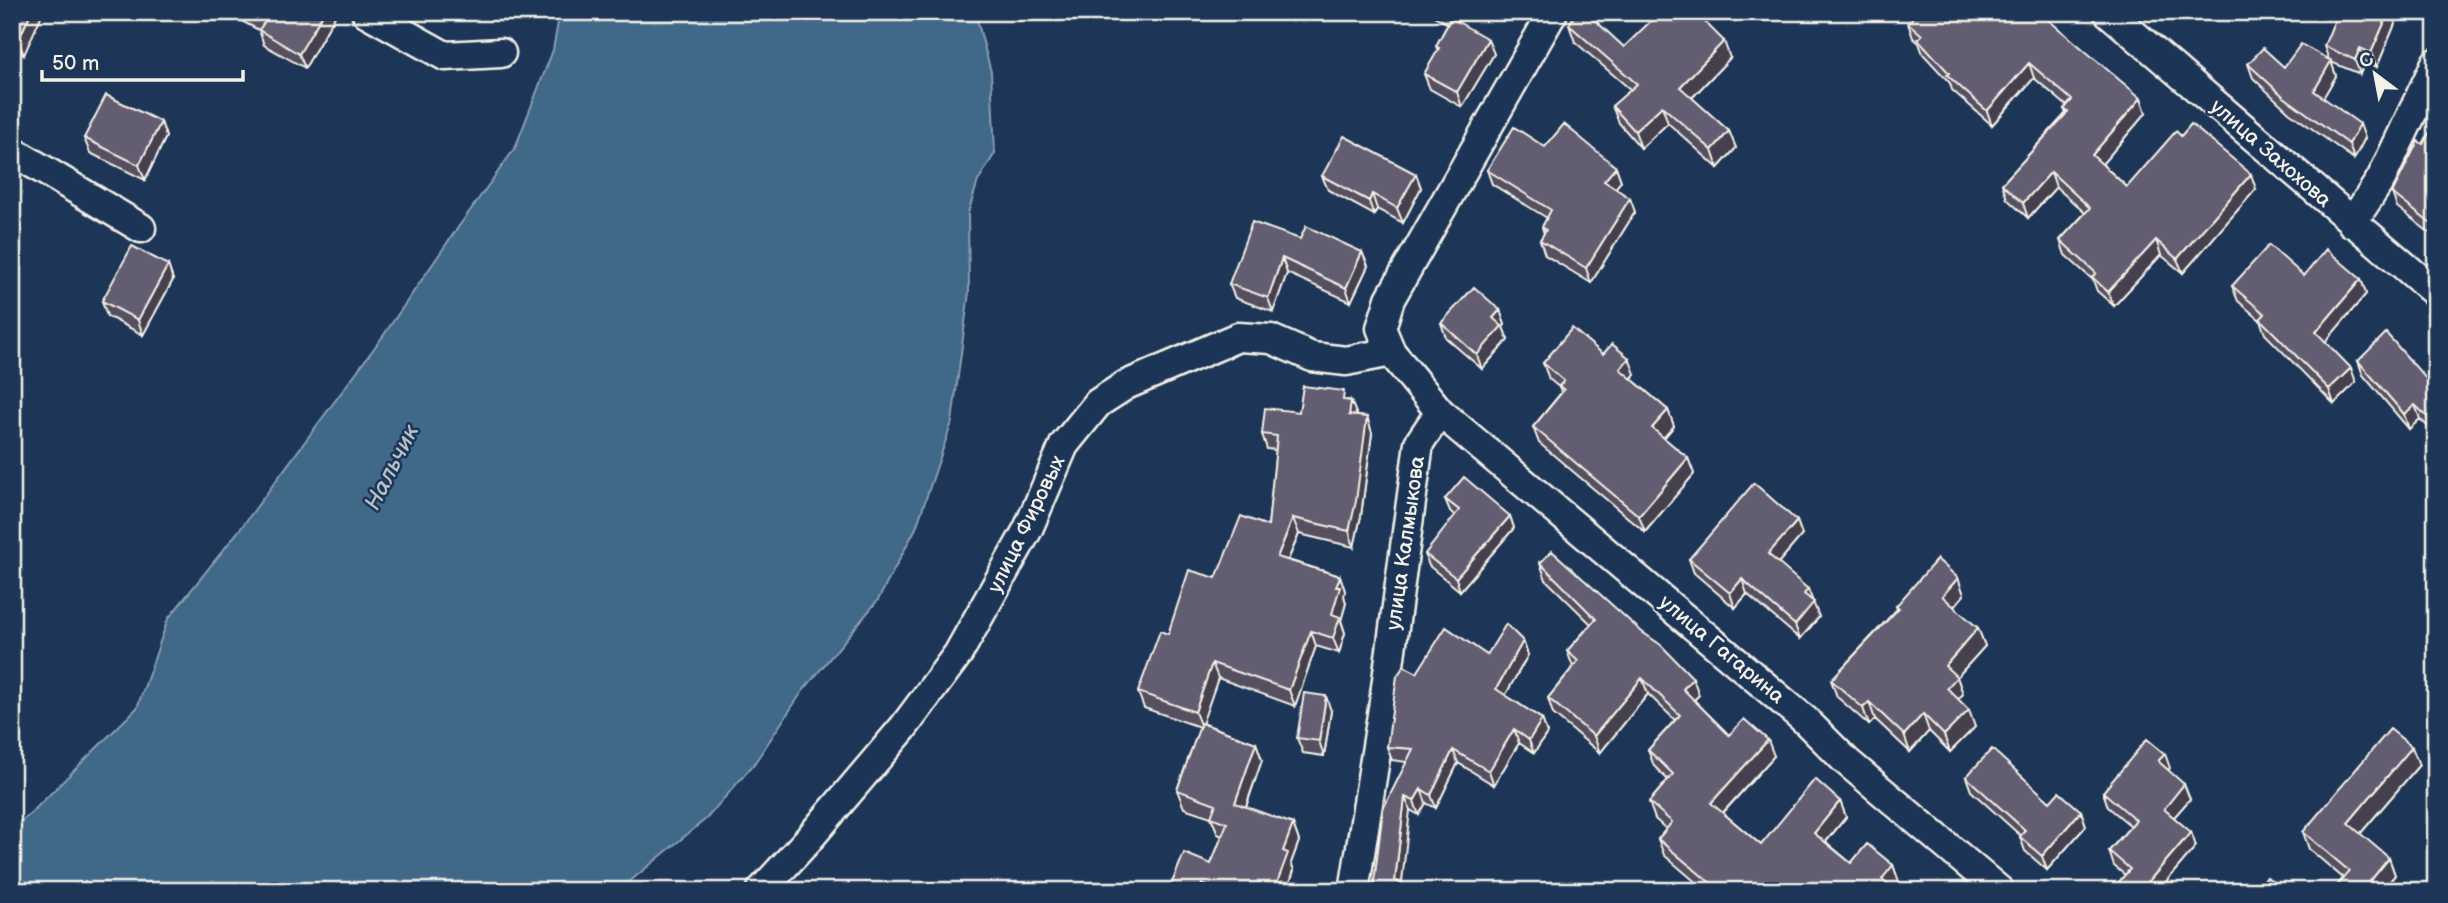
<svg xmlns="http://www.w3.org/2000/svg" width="2448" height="903" font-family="'Balsamiq Sans',sans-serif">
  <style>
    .water { fill: #416889; stroke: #899faf; stroke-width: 2 }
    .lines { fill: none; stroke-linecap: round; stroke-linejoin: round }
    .minor-casing { stroke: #f4f1e8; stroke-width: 33 }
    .minor { stroke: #1d3557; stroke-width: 28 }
    .wall { fill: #545060; stroke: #f4f1e8; stroke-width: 2 }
    .shaded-wall { fill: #45414e; stroke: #f4f1e8; stroke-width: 2 }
    .building { fill: #625d70; stroke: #f4f1e8; stroke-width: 2 }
    .labels { text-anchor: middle; stroke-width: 5; stroke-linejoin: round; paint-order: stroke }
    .street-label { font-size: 21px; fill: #f4f1e8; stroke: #1d3557 }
    .water-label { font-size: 23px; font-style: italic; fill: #b5c1c7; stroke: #1d3557 }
  </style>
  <rect width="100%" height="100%" fill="#1d3557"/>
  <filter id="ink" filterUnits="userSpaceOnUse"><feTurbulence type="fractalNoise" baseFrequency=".0143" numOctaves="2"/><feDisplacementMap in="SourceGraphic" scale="14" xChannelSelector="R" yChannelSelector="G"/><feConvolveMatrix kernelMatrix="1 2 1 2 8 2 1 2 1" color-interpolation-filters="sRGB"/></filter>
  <g filter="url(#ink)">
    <path class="water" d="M560,12H975L991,72L995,153L978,181L968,213L969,292L952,422L916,528L878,600L802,692L754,764L707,818L618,891H12V827L28,816L137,708L168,619L241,528L383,336L454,233L515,148L553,50Z"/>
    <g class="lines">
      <defs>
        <path id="minor" d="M366,12L445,56L501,53
          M1553,12L1390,299L1381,328L1391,352L1440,412L1805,720L1846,761L2000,891
          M2108,12L2436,293
          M12,151L141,228
          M2352,223L2381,179L2436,63
          M761,891L807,841L903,728L958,654L1028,529L1064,445L1098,403L1126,385L1238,337L1271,339L1312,357L1346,361L1391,352
          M1354,891L1384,702L1419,443L1440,412"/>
      </defs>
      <use href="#minor" class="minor-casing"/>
      <use href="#minor" class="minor"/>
    </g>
    <path class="wall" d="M12,12L24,55L12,51Z
      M224,12H334L335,16L305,68L264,45L259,30Z
      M1427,12H1464L1458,22L1494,54L1462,107L1430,89L1424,74L1438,51L1436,46L1448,24Z
      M1507,12H1521L1517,18Z
      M2400,12L2377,67L2365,62L2360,74L2331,62L2336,76L2323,98L2365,138L2354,159L2289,112L2253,78L2248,64L2284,67L2329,60L2324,46Z
      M1908,23L2141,98L2146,113L2102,164L2127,187L2181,136L2256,189L2183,273L2161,255L2114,306L2097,291L2093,280L2065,255L2060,240L2085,213L2056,187L2028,218L2007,199L2002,184L2066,113L2064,109L2067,106L2034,78L1992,125L1952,90L1950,83L1923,54L1919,43L1913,38Z
      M1569,25L1624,47L1730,58L1692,98L1729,131L1736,148L1718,168L1668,123L1641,148L1619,123L1612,106L1631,90L1575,42Z
      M2436,121V238L2397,207L2392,193L2423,144Z
      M161,122L166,137L145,180L90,153L84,138Z
      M1545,147L1616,167L1621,181L1615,189L1635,212L1591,283L1545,255L1540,240L1544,234L1542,227L1547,218L1492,184L1487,170Z
      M1416,174L1421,188L1403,223L1377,209L1374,215L1328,190L1322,176Z
      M1300,239L1362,252L1368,266L1351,302L1287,273L1273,312L1235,298L1229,284Z
      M168,265L173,280L143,335L107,316L102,301Z
      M2304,276L2361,279L2366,294L2325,342L2356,382L2334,404L2265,334L2260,320L2238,301L2232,286Z
      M1500,310L1505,325L1503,327L1508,340L1482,369L1446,338L1441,323Z
      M1603,354L1635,374L1632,379L1668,410L1674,426L1664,438L1688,458L1694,474L1645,532L1539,443L1533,427L1561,393L1560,388L1549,379L1543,363Z
      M2358,361L2436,390V434L2420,419L2409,429L2363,375Z
      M1348,400L1351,401L1357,416L1367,417L1372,433L1361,516L1354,547L1299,534L1288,560L1340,576L1345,591L1344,596L1346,603L1341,620L1345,633L1339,653L1316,646L1295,706L1218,678L1202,723L1256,743L1262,760L1246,807L1293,824L1299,841L1291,863L1294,870L1287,891H1169L1211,864L1222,836L1218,834L1211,817L1184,808L1177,790L1200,727L1144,708L1138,692L1168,634L1216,578L1268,526L1276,450L1267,449L1262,434L1299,412Z
      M1445,499L1510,516L1514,528L1460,591L1429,566L1425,554L1455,516L1450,511Z
      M1797,521L1802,535L1778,563L1812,601L1819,617L1800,639L1747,594L1735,608L1694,573L1689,559Z
      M1540,563L1699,695L1694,700L1729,735L1774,756L1723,813L1761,845L1840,801L1846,817L1826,842L1851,863L1893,865L1899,882L1894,888L1897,891H1706L1664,855L1658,839L1666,829L1655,819L1649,802L1668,780L1654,766L1648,750L1675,720L1648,694L1600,753L1553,714L1548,698L1573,667L1567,651L1591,624L1546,580Z
      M1958,578L1964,595L1954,607L1978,628L1985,646L1957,677L1963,694L1958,699L1975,727L1950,752L1929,731L1910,752L1875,719L1869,725L1837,697L1831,680L1897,609L1896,606Z
      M1523,641L1528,655L1505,695L1542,719L1547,733L1534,753L1519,743L1494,785L1458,763L1436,808L1426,803L1419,815L1410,810L1373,891L1407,762L1392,760L1387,747L1417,673L1487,655Z
      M1331,711L1324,756L1303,753L1297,738Z
      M2419,765L2360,834L2389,858L2395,875L2382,891H2333L2343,878L2309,849L2303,832Z
      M2170,768L2168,770L2190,799L2174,817L2196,846L2158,891L2125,875L2114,866L2109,851L2131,826L2108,807L2103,792Z
      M1966,777L2081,811L2086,826L2047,870L2025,851L2020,837L2021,836L1971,791Z"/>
    <path class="shaded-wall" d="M31,12H43L24,55L18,41Z
      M324,12H334L335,16L305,68L299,54Z
      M1451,12H1464L1455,28L1450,14Z
      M1515,12H1521L1517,18Z
      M2389,12H2400L2377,67L2371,53Z
      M1488,39L1494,54L1462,107L1457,92Z
      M1724,41L1730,58L1686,104L1680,87Z
      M2360,48L2365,62L2360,74L2355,60Z
      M2331,61L2336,76L2319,105L2314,91Z
      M2029,63L2034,78L1992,125L1987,111Z
      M2141,98L2146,113L2097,170L2092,155Z
      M1662,106L1668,123L1641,148L1635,131Z
      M161,122L166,137L145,180L139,165Z
      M2360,124L2365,138L2354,159L2349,144Z
      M1729,131L1736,148L1718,168L1712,150Z
      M1616,167L1621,181L1609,196L1604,181Z
      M2051,172L2056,187L2028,218L2023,203Z
      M1416,174L1421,188L1403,223L1397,208Z
      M2251,174L2256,189L2183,273L2177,259Z
      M1372,194L1377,209L1374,215L1369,201Z
      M1630,198L1635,212L1591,283L1586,268Z
      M2156,240L2161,255L2114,306L2108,292Z
      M1362,252L1368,266L1351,302L1346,288Z
      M1282,258L1287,273L1273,312L1268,298Z
      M168,265L173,280L143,335L138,320Z
      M2361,279L2366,294L2321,347L2316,332Z
      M1500,310L1505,325L1503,327L1508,340L1482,369L1477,355L1493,318Z
      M1629,358L1635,374L1626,385L1620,369Z
      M2351,368L2356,382L2334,404L2329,389Z
      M1351,401L1357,416L1349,415Z
      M2415,405L2420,419L2409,429L2404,414Z
      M1668,410L1674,426L1658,444L1652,428Z
      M1367,417L1372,433L1361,516L1354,547L1349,531Z
      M1688,458L1694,474L1645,532L1639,516Z
      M1510,516L1514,528L1460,591L1456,578Z
      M1293,518L1299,534L1283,572L1277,557Z
      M1797,521L1802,535L1773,569L1768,554Z
      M1340,576L1345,591L1344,596L1346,603L1341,621L1345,633L1339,653L1333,638L1332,614L1336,587Z
      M1958,578L1964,595L1948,613L1942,596Z
      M1742,579L1747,594L1735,608L1730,593Z
      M1808,589L1819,617L1800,639L1795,625L1804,594Z
      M1978,628L1985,646L1957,677L1963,694L1953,705L1947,688L1945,666Z
      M1311,631L1316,646L1295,706L1289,690Z
      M1523,641L1528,655L1501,703L1496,689Z
      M1212,663L1218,678L1201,727L1195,712Z
      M1642,678L1648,694L1600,753L1594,736Z
      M1693,678L1699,695L1689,705L1683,689Z
      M1326,696L1331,711L1324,756L1319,741Z
      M1869,702L1875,719L1869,725L1863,708Z
      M1969,710L1975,727L1950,752L1944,735Z
      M1923,714L1929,731L1910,752L1904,735Z
      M1542,719L1547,733L1534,753L1529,740Z
      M1514,729L1519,743L1494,785L1489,771Z
      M1768,740L1774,756L1717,819L1711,803Z
      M1256,743L1262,760L1241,820L1235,803Z
      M2412,747L2419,765L2354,841L2348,823Z
      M1453,750L1458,763L1436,808L1431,795Z
      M2165,754L2170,768L2163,776L2158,761Z
      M2184,784L2190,799L2169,823L2164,809Z
      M1421,789L1426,803L1419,815L1414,801Z
      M1405,797L1410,810L1401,891L1395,880Z
      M1840,801L1846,817L1820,849L1814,833Z
      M2081,811L2086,826L2047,870L2042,856Z
      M1293,824L1299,841L1291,863L1294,870L1287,891H1274L1283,851Z
      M2191,832L2196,846L2158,891L2148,882Z
      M2389,858L2395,875L2382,891H2362Z
      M1893,865L1899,882L1892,891L1882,879Z"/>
    <path class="building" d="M12,12H31L18,41L12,38Z
      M248,12H324L299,54L259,30L265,21Z
      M1576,12H1586L1624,47L1660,12H1695L1724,41L1680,87L1729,131L1712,150L1662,106L1635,131L1612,106L1637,84L1569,25Z
      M1917,12H2039L2141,98L2092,155L2127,187L2176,131L2181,136L2191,124L2251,174L2177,259L2156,240L2108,292L2092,277L2096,273L2060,240L2090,208L2051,172L2023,203L2002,184L2068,112L2064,109L2072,100L2029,63L1987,111L1947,75L1949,73L1918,39L1922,35L1908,23Z
      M2338,12H2389L2371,53L2360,48L2355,60L2324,46Z
      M1451,18L1488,39L1457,92L1424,74L1439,48L1436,46Z
      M2301,44L2331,61L2314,91L2360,124L2349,144L2284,97L2248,64L2263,48L2284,67Z
      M106,95L161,122L139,165L84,138Z
      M2436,121V228L2392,193L2418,141L2423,144Z
      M1564,124L1616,167L1604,181L1630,198L1586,268L1540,240L1546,230L1542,227L1551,210L1487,170L1514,127L1545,147Z
      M1344,136L1416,174L1397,208L1372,194L1369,201L1322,176Z
      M1252,222L1300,239L1306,226L1362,252L1346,288L1282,258L1268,298L1229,284Z
      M2269,245L2304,276L2326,249L2361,279L2316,332L2351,368L2329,389L2260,319L2265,314L2232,286Z
      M132,246L168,265L138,320L102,301Z
      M1474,287L1500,310L1493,318L1502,326L1477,355L1441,323Z
      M1572,328L1603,354L1612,344L1629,358L1620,369L1668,410L1652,428L1688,458L1639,516L1533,427L1564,390L1559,386L1564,381L1543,363Z
      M2386,333L2436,390L2435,424L2415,405L2404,414L2358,361Z
      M1303,386L1344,391L1343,400L1351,401L1349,415L1367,417L1356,501L1349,531L1293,518L1277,557L1340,576L1336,587H1340L1332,614L1340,617L1333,638L1311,631L1289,690L1212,663L1195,712L1138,692L1160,631L1168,634L1189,570L1216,578L1241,516L1268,526L1277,436L1262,434L1265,408L1299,412Z
      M1464,477L1510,516L1456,578L1425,554L1459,510L1445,499Z
      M1754,483L1797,521L1768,554L1808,589L1804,594L1814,602L1795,625L1742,579L1730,593L1689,559Z
      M1552,551L1642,632L1661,645L1693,678L1683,689L1729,735L1744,719L1768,740L1711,803L1761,845L1815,779L1840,801L1814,833L1851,863L1867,844L1893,865L1882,879L1897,891H1720L1658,839L1672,822L1649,802L1673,774L1648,750L1680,715L1642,678L1594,736L1548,698L1578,661L1567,651L1596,619L1540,563Z
      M1937,559L1958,578L1942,596L1978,628L1945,666L1957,677L1947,688L1969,710L1944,735L1923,714L1904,735L1869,702L1863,708L1831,680L1899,608L1896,606Z
      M1506,624L1523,641L1496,689L1542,719L1529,740L1514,729L1489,771L1453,750L1431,795L1421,789L1414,801L1405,797L1395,880L1412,891H1373L1383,809L1413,749L1387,747L1397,676L1404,666L1417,673L1446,627L1487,655Z
      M1304,693L1326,696L1319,741L1297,738Z
      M1201,723L1256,743L1235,803L1293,824L1283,851L1288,853L1274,891H1219L1202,884L1199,891L1169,890L1184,853L1211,864L1227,823L1211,817L1216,804L1177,790Z
      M2390,729L2412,747L2348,823L2389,858L2362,891H2333L2349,871L2303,832Z
      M2147,739L2165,754L2158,761L2184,784L2164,809L2191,832L2148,882L2158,891H2111L2130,869L2109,851L2136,820L2103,792Z
      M1992,749L2050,802L2059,792L2081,811L2042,856L2020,837L2025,830L1966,777Z
      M2267,877L2283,891H2255Z"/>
  </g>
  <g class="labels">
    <g class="street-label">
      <text transform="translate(2271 153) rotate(41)" y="7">улица Захохова</text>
      <text transform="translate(1026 524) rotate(-64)" y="7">улица Фировых</text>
      <text transform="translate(1405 543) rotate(-82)" y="7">улица Калмыкова</text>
      <text transform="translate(1722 649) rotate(40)" y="7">улица Гагарина</text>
    </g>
    <g class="water-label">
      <text transform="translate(391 467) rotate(-63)" y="8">Нальчик</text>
    </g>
  </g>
  <rect width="2448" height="903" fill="none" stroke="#1d3557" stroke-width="42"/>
  <rect x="21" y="21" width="2406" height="861" fill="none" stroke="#f4f1e8" stroke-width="2.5" filter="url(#ink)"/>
  <g transform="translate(2375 74) rotate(328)" stroke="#1d3557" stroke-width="5" paint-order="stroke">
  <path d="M0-5L12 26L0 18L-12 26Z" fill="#f4f1e8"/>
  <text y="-10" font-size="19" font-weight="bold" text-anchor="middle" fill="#f4f1e8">С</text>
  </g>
  <path d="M42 70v10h201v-10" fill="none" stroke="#f4f1e8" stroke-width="3.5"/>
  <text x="52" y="70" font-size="21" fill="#f4f1e8" stroke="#1d3557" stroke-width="5" paint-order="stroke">50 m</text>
</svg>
